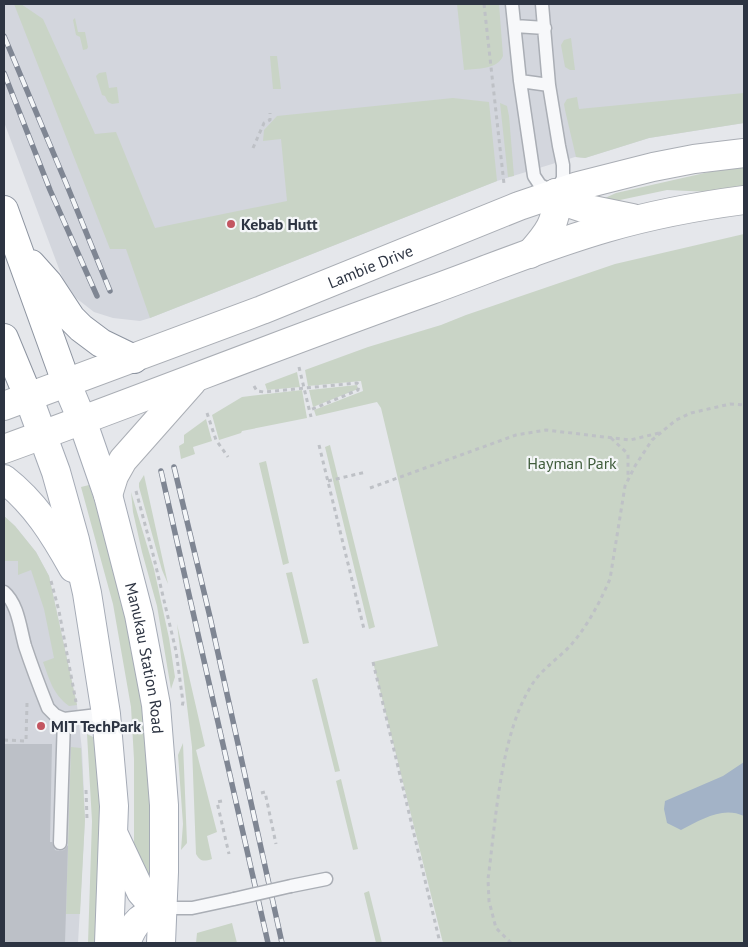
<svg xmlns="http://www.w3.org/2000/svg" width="748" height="947" font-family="'PT Sans',sans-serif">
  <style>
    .built { fill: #d3d6dd }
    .green { fill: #c9d4c6 }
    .water { fill: #a3b3c7 }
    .building { fill: #bcc0c7 }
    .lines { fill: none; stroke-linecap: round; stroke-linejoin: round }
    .service-casing { stroke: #aaaeb5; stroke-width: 15 }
    .secondary-casing { stroke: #aaaeb5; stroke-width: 30 }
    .primary-casing { stroke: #a5abb6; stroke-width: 30 }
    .motorway-casing { stroke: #8d94a0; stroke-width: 30 }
    .path { stroke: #bec1c6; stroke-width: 3; stroke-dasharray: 4 4; stroke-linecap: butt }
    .service { stroke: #f7f8fa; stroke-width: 12 }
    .secondary { stroke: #fff; stroke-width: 28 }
    .primary { stroke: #fff; stroke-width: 28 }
    .motorway { stroke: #fff; stroke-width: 28 }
    .rail-casing { stroke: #7f8693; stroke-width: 5.5 }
    .rail { stroke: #f4f6f8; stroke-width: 4; stroke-dasharray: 11; stroke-linecap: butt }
    .service-bridge-casing { stroke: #aaaeb5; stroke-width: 15; stroke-linecap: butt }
    .service-bridge { stroke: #f7f8fa; stroke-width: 12 }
    .poi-dot { fill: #c35661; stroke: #f4f6f8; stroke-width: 2 }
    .labels { text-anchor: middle; stroke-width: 4.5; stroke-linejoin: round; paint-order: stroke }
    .poi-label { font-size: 16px; font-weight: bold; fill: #2d3442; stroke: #f4f6f8; text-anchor: start }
    .street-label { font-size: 16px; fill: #2d3442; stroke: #f4f6f8 }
    .park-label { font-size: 16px; fill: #405d3c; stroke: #f4f6f8 }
  </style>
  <rect width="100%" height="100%" fill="#e5e7eb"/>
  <path class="built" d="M4,4H744V123L649,138L585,158L575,157L497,181L150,318L140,321L113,318L94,312L76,298L64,282L4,122Z
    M4,516L15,526L36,552L49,576L77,705L82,750L85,819L78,943H4Z"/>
  <path class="green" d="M14,4H21L43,19L95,134L116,132L155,228L287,201L281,139L263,141L264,130L277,116L453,98L489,102L497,181L150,318L126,249H110Z
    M457,4H499L503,56C497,70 478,68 464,70Z
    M75,18L78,32H85L88,47L87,49L83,50L80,37L76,35L73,20Z
    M571,38L575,70H570L565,67L561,45L564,40Z
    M270,56H277L281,89H273Z
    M106,72L109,88L117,87L119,103L112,104L108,102L105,96L102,95L96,76L99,73Z
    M744,93V123L649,138L585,158L576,157L565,110L564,104L567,99L577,97L579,109Z
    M500,103L507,106L509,116L514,176L508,177Z
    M744,166V192L733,193L667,190L620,200L613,201L605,198L616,193L709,172Z
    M744,234V943H443L373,662L438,646L381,408L377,402L316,416L314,410L363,391L361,381L308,386L305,370L368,347L441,325L466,315L615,264Z
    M297,372L300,387L267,390L265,384Z
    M357,385L358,389L313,407L309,390Z
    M302,390L307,418L242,431L241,433L219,440L212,415L242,397Z
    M206,419L212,441L193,447L195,454L181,459L179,446L184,443V435Z
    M330,445L375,627L369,629L325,447Z
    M266,461L289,563L283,565L259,463Z
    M144,475L168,584L162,570L139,487V483Z
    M89,485L113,558L144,702L150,820L149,881L134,855V759L131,707L113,604L81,487Z
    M131,492L154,569L169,638L175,677L171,689L157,606L142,552L133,512Z
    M4,516L15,526L36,552L49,576L77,705L69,706C53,694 50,681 43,662L54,658L44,609L31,570L18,575V561H4Z
    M292,572L309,643L303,644L286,573Z
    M177,624L205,746L196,750L217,832L207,836L212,859C203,862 200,861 196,854L192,747Z
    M317,678L340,771L335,772L312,680Z
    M87,734L93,737C105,805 98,875 96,943H88L92,821Z
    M183,743L187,843L181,850L183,824L178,755Z
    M71,747L81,748L85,819L80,914H66Z
    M341,779L358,849L353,850L336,781Z
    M369,891L382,943H376L364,893Z
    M232,923L237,943H196L197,933Z"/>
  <path class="water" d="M744,762V816C722,806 701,820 681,830L667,823L664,809L665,801L723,776Z"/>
  <path class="building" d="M4,744H52L50,842H52L55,850L59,851L64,850L68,845L65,943H4Z"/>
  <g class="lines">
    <defs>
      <path id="service" d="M512,4L520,81L534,176L540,185L556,193L563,178V165L559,146L549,85L542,4
        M515,26L545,28
        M520,81L549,85
        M4,592C18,604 20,628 25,646C32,667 40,688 48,708L55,715L64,719L106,714
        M60,843L64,719
        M291,886L326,879
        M163,908H192L234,899"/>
      <g id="secondary">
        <path d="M556,193L574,205L583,208L632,218"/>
        <path d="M530,254C547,235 559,221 556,193"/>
        <path id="s1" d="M4,406L262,310L519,206L578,186L653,167L694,159L744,153"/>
        <path d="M4,449C147,397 288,341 431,290C489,269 547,245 606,228C651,215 698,206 744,200"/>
        <path d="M108,495L114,476L123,460L192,382"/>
      </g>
      <g id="primary">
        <path id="s2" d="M66,382L82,420L108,495L139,615L156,705L164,805V872L161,943"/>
        <path d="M28,396L56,472L75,540L87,593L106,714L114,806L109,943"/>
        <path d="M4,479C35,503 54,534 73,568"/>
        <path d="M115,837L141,892L149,901L163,908"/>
        <path d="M126,943C135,920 140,917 163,908"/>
      </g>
      <path id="motorway" d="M4,210L66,382
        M31,264L48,283L71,318L81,328L101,343L134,359
        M4,338L28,396"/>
    </defs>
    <use href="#service" class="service-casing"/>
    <use href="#secondary" class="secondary-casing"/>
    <use href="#primary" class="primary-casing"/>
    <use href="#motorway" class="motorway-casing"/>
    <path class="path" d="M484,4L504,184
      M253,148L264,123L270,120V113
      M299,367L311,417
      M254,386L257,391L264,392L357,383L359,385L358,390L310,410
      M207,413L216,440L228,457
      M611,438L628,454V479
      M319,445L364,629
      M328,481L366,472
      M370,488L516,435L546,430L630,440L659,433
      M136,491L153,554L176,651L183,702L182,707
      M51,581L59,611L76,702
      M373,662L440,943
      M4,740L26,741L27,703
      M86,790L87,819
      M261,793L265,792L276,844
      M222,801L217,802L229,854
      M511,943L496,928L489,901L488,879C496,820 500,733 533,683C543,668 560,657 571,645C588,625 600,602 610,579L625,486L635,466L652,440L676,420L691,413L730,404L744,405"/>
    <use href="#service" class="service"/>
    <use href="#secondary" class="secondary"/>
    <use href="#primary" class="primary"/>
    <use href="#motorway" class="motorway"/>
    <defs>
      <path id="rail" d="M4,36L66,183L110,291
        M4,73L50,190L97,296
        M174,467L210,617L282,943
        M161,471L268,943"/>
    </defs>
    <use href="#rail" class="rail-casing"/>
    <use href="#rail" class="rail"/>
    <defs>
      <path id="service-bridge" d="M234,899L291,886"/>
    </defs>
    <use href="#service-bridge" class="service-bridge-casing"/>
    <use href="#service-bridge" class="service-bridge"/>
  </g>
  <g class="poi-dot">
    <circle cx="231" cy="224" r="5"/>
    <circle cx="41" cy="726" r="5"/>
  </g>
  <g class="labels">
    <g class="poi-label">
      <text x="241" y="230">Kebab Hutt</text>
      <text x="51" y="732">MIT TechPark</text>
    </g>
    <g class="street-label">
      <text dy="6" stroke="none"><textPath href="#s1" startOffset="392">Lambie Drive</textPath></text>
      <text dy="6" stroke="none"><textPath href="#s2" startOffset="288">Manukau Station Road</textPath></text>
    </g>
    <g class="park-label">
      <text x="572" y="469">Hayman Park</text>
    </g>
  </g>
  <rect width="748" height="947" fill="none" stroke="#2d3442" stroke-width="10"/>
</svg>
